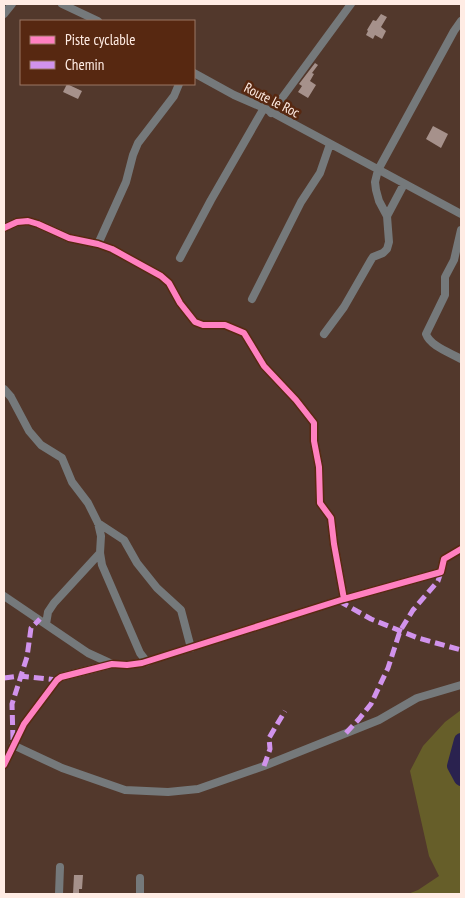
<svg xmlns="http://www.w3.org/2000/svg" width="465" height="898" font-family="'PT Sans Narrow',sans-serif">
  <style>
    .green { fill: #665e29 }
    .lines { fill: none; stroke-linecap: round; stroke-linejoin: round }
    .river { stroke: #2a224f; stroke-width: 14 }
    .building { fill: #a6918b }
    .minor { stroke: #75797b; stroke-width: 8 }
    .quiet { stroke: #d193ec; stroke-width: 5; stroke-dasharray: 10 5; stroke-linecap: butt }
    .cycleway-casing { stroke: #572811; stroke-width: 9 }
    .cycleway { stroke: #ff80c0; stroke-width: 6 }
    .labels { text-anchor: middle; stroke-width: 5; stroke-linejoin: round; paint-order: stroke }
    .street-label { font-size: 14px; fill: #ffece4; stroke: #572811 }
  </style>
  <rect width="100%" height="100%" fill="#52382c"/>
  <path class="green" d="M461,710V894H408L418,890L439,876L429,856L410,771L423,746L445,722Z"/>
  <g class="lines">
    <path class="river" d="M461,740L454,766L461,779"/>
  </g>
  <path class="building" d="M381,14L387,17L381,27L386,31L382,39L375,35L373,39L366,35L368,31L367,30L373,20L376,21Z
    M315,63L318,65L312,73L314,74L310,81L316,85L308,98L298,92L302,86L299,84Z
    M67,84L82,91L78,99L63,92Z
    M433,126L448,134L441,148L426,139Z
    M74,875H83L82,889H79V894H73Z"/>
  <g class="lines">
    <path class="minor" d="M62,4L98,21
      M4,14L12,4
      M194,73L234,95L264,108L461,214
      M271,113L351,4
      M387,216L404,184
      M4,228L17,222L28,221L38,224L69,238L98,244L112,249L161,276L169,283L180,303L195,322L203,325H225L244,333L264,366L296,400L314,423V441L319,467L320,503L331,518L334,544L344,599
      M461,230L454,260L445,277V295L426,334C430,346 451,353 461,359
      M98,244L126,182L133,155L138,143L174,96L179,84
      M180,258L211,200L264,108
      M252,299L301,202L320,173L330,144
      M324,334L344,307L371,260L373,257L383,253L387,249L389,242L387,216L379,201L376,190L375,182L378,170L454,31L461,21
      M4,389L11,397L29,431L41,445L62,458L72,482L88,503L98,523L101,536L100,553L102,565L140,653L147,662
      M98,523L124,540L137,563L157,588L181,610L191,648
      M4,596L88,653L112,664
      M46,624L48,612L54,603L100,553
      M13,745L62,768L125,790L168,792L198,789L264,766L379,720L417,698L461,685
      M4,765L24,724L57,680L61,677L112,664L127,665L142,663L344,599L441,572L444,559L461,549
      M140,878V894
      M59,894L60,867"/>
    <path class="quiet" d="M339,601L371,619L418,638L461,650
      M4,678L20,676L57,680
      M346,733L359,719L371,704L388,668L400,631L413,610L438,581L441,572
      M13,740L12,704L27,657L31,628L40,619
      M264,766L270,749L269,738L285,711"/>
    <defs>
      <path id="cycleway" d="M4,228L17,222L28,221L38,224L69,238L98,244L112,249L161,276L169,283L180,303L195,322L203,325H225L244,333L264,366L296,400L314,423V441L319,467L320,503L331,518L334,544L344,599
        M4,765L24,724L57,680L61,677L112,664L127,665L142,663L344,599L441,572L444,559L461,549"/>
    </defs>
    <use href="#cycleway" class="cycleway-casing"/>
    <use href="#cycleway" class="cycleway"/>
  </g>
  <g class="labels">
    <g class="street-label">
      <text transform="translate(272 100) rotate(27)" y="5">Route le Roc</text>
    </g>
  </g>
  <rect width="465" height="898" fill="none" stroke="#ffece4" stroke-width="10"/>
  <rect x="20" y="20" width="175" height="65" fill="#572811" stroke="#9a7665"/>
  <rect x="30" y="36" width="25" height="8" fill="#ff80c0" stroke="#9a7665"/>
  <text x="65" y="45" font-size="15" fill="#ffece4">Piste cyclable</text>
  <rect x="30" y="61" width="25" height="8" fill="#d193ec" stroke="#9a7665"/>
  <text x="65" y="70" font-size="15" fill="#ffece4">Chemin</text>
</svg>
